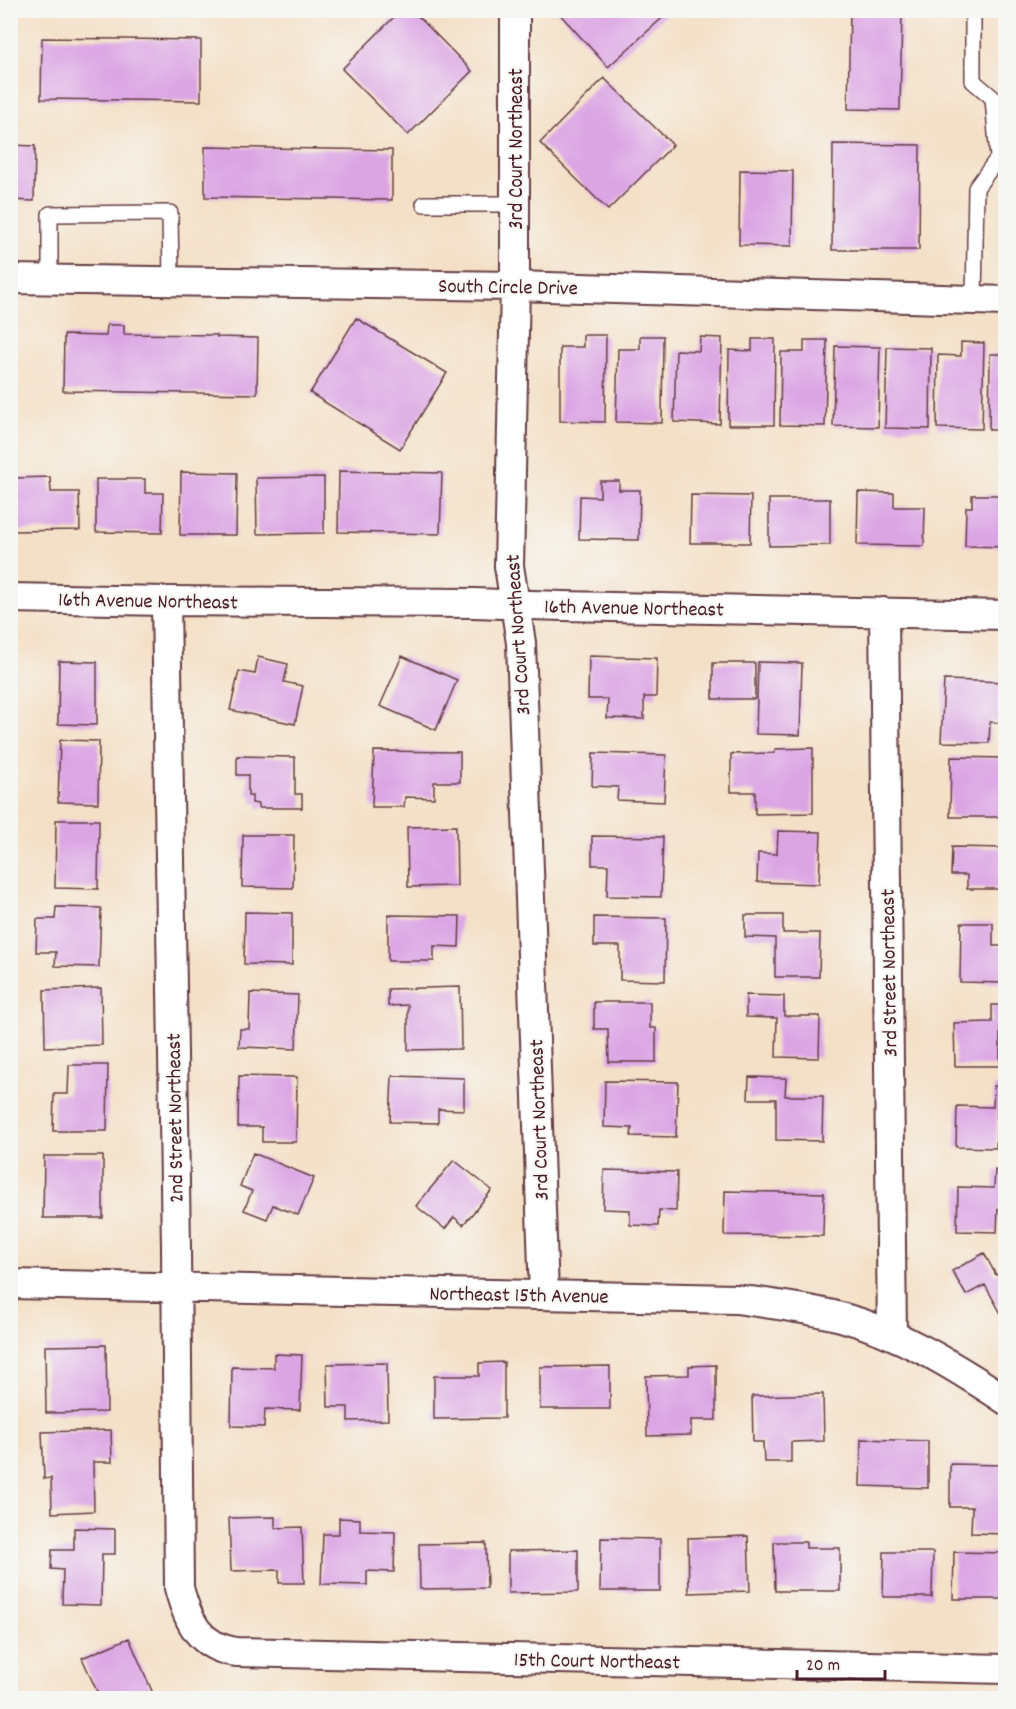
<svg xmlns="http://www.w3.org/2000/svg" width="1016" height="1709" font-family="Dekko,sans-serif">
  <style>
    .building { fill: #dba5e4 }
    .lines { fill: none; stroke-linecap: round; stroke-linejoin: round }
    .service-casing { stroke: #643c42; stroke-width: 18 }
    .minor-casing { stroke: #643c42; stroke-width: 32 }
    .service { stroke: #fff; stroke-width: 15 }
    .minor { stroke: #fff; stroke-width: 28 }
    .labels { text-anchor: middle; stroke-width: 4.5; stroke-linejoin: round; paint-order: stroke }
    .street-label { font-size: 21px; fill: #4a1f2b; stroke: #f6f6f2 }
  </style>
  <rect width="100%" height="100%" fill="#f6f6f2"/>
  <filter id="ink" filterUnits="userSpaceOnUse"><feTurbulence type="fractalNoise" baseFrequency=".0167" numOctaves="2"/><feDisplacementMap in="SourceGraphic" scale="12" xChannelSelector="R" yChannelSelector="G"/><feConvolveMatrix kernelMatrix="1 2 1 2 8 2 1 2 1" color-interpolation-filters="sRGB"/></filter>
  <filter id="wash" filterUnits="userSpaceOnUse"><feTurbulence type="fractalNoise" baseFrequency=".008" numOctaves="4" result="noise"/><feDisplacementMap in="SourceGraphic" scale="24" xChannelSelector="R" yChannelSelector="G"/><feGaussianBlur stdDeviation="1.35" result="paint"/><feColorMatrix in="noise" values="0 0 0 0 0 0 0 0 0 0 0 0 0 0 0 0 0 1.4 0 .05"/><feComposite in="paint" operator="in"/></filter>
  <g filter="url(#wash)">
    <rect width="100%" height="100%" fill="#f4e0c7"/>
    <g id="blocks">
      <path class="building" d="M401,10H412L472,71L408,135L342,69Z
        M556,10H671L608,67Z
        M850,10H902L900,110L848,109Z
        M42,38L201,40V101L41,99Z
        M604,78L673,145L608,210L540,143Z
        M833,144L920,145L919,250H832Z
        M10,145L35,146L34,201L10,200Z
        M205,147L392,150V200L205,197Z
        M740,170L793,171L792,246L739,245Z
        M356,318L447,373L400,449L310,393Z
        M107,325H124V334L217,335V337L258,338L257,394L63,391L64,335L106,336Z
        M583,335H606L605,422L560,421V347H583Z
        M640,336H663L662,423L616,422L618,349H640Z
        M700,337L722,338L720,424L674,422L676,350L699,351Z
        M752,339H775L774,425H728L729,350L752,351Z
        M804,340H827L825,426L780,425L781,352H804Z
        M961,342L984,343L982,429L937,428L938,355L961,356Z
        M835,346L880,347L878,427L833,426Z
        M887,347L931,348L930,429L885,428Z
        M990,354H1006V430H989Z
        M339,471L442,473L440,534L338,532Z
        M181,472L237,473L236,535H180Z
        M50,477L51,492H79L80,530L14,531L13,478Z
        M324,477V533L257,534L256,478Z
        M96,479H145V493H163L162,533L96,532Z
        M600,481H619V490H640L639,540L579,539L580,496L600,497Z
        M858,492L894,493V507H925L924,546L857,545Z
        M691,495L751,496L750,543H690Z
        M972,495H1002V508H1006V547L965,546L966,507H972Z
        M769,499H830V545L769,546Z
        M402,656L457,680L436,730L380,706Z
        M589,656L657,658L656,697H644V719L607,718L608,699H588Z
        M258,657L288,664L284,682L303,686L295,724L230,710L239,671L255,674Z
        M59,661L97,662V725L58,724Z
        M758,662L802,663L800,735L756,734Z
        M713,663H755V699H713Z
        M944,680L1006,682V723L990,722L989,743L941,742Z
        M60,740L99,741L98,803L58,802Z
        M813,748V813L755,814V792H731V754L775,753V749Z
        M374,751L460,752V782H434V798L405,797L404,807H372Z
        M593,753L666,755L664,802L617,800L618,787L592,786Z
        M237,756L295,757V794H302V808H258V804L252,803V796H248V775H237Z
        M951,757L1006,758V817H950Z
        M56,820H99L98,889L55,888Z
        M456,826L457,886L408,887L407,827Z
        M778,831L821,832L819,884L757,882L758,853L777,854Z
        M243,835H294L293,888L242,887Z
        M592,836L663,837L661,897L607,896L608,865H592Z
        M952,847L1006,848V889H967V875H951Z
        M56,907L101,908L99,967L55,966L56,952H36L37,919H55Z
        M245,912L292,913V965L244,964Z
        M388,915L460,916L459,947L434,946V961H388Z
        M745,915H783V933H820L819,977H775V938L745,937Z
        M594,917L666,918L665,981L620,980V946H594Z
        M961,923H993V946H1006V983L960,982Z
        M460,987L461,1049L408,1050V1005L388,1006V989Z
        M101,988L102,1045L45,1047L44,990Z
        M250,993L298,995L296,1049L239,1047L240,1029H249Z
        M746,995L784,996V1016H820L819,1058L776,1057L777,1018L746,1017Z
        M594,1002H650V1028H656V1062H609L608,1029H594Z
        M992,1005H1006V1027H1000V1066H955L954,1023L992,1022Z
        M69,1065H108L107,1131H53L54,1094H68Z
        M239,1076L297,1077L296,1142H262V1127H238Z
        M392,1076L464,1078V1110L438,1109V1123L390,1122Z
        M749,1077L786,1078L785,1096H823L822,1141L776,1140V1099H748Z
        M605,1081L678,1082L676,1137L631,1136L632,1128L604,1127Z
        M994,1086L1006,1087V1109H997L996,1148L956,1147L957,1106L993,1107Z
        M253,1153L314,1178L298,1215L273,1205L267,1219L244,1210L252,1191L240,1186Z
        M44,1156H103V1218H43Z
        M454,1160L492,1190L463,1225L454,1217L445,1229L416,1206Z
        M604,1170L677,1172L676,1211L659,1210L658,1226L630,1225V1210L603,1209Z
        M995,1170L1006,1171V1209H998L997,1232L957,1231L958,1187L994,1188Z
        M725,1191L824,1193L823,1236L724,1235Z
        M984,1253L996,1275L1006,1270V1316L1003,1317L985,1285L966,1295L952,1271Z
        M106,1345L107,1412L46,1413L45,1346Z
        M274,1354L302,1355L300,1410L265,1409L264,1427L231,1426L232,1367L274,1368Z
        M504,1362V1418L434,1419V1376H479V1363Z
        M387,1363L388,1420L348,1421V1407H328L327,1364Z
        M716,1365V1420H691V1435L647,1436L646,1376L689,1375V1366Z
        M610,1366V1409H540V1367Z
        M823,1394L824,1441L791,1442V1462H764L763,1442H753L752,1396Z
        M111,1430L112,1462H93L94,1511L52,1513L51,1478L44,1479L42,1432Z
        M861,1439L928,1441V1488L860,1486Z
        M950,1464L1006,1465V1534L971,1533L972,1507H950Z
        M275,1517V1528L302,1527L304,1583H279V1570L231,1571L229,1518Z
        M339,1518L360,1519V1531L395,1532L394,1572L367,1571V1585L321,1584L323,1534H339Z
        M74,1528L115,1529V1554H102L101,1605L62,1604L63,1570L51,1569L52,1550H74Z
        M748,1536L750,1591L689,1593L688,1538Z
        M601,1538L660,1539V1591H600Z
        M774,1542H806V1548H840V1591H775Z
        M486,1543L487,1588L420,1589L419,1544Z
        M578,1550V1592L508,1593V1551Z
        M884,1552H933L932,1597H883Z
        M954,1552L1006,1553V1599H953Z
        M129,1638L155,1698H121V1697L116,1698H100L82,1658Z"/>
    </g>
  </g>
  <g filter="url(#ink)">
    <use href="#blocks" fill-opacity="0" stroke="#643c42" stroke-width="1.5"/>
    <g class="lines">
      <defs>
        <path id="service" d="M973,10V81L993,98L998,158L976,188L974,300
          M424,204H515
          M50,280V214L170,213L171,281"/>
        <path id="minor" d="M515,10V286L509,566L521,643L544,1295
          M10,279L515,286L1006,301
          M10,598L166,601L474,603L563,606L1006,615
          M166,601L176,1248L179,1588C188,1621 199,1647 236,1652L1006,1669
          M884,612L892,1335
          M10,1284L736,1299C771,1304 806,1308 841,1317C901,1333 954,1366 1006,1400"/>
      </defs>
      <use href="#service" class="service-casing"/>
      <use href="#minor" class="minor-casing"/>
      <use href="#service" class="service"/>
      <use href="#minor" class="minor"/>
    </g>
  </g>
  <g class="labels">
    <g class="street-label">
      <text transform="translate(515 149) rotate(-90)" y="7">3rd Court Northeast</text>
      <text transform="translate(508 286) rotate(1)" y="7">South Circle Drive</text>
      <text transform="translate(148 600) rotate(1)" y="7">16th Avenue Northeast</text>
      <text transform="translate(634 607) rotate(1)" y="7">16th Avenue Northeast</text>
      <text transform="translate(517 635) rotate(-94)" y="7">3rd Court Northeast</text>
      <text transform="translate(888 973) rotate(-91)" y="7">3rd Street Northeast</text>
      <text transform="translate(174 1118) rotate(-91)" y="7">2nd Street Northeast</text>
      <text transform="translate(538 1120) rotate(-92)" y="7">3rd Court Northeast</text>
      <text transform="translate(519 1294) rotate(1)" y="7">Northeast 15th Avenue</text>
      <text transform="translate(597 1660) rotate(1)" y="7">15th Court Northeast</text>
    </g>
  </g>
  <rect width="1016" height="1709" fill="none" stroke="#f6f6f2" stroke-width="36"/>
  <path d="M797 1670v9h88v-9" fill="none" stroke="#4a1f2b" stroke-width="3"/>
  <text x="806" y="1670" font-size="18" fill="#4a1f2b" stroke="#f6f6f2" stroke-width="4.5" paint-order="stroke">20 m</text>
</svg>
